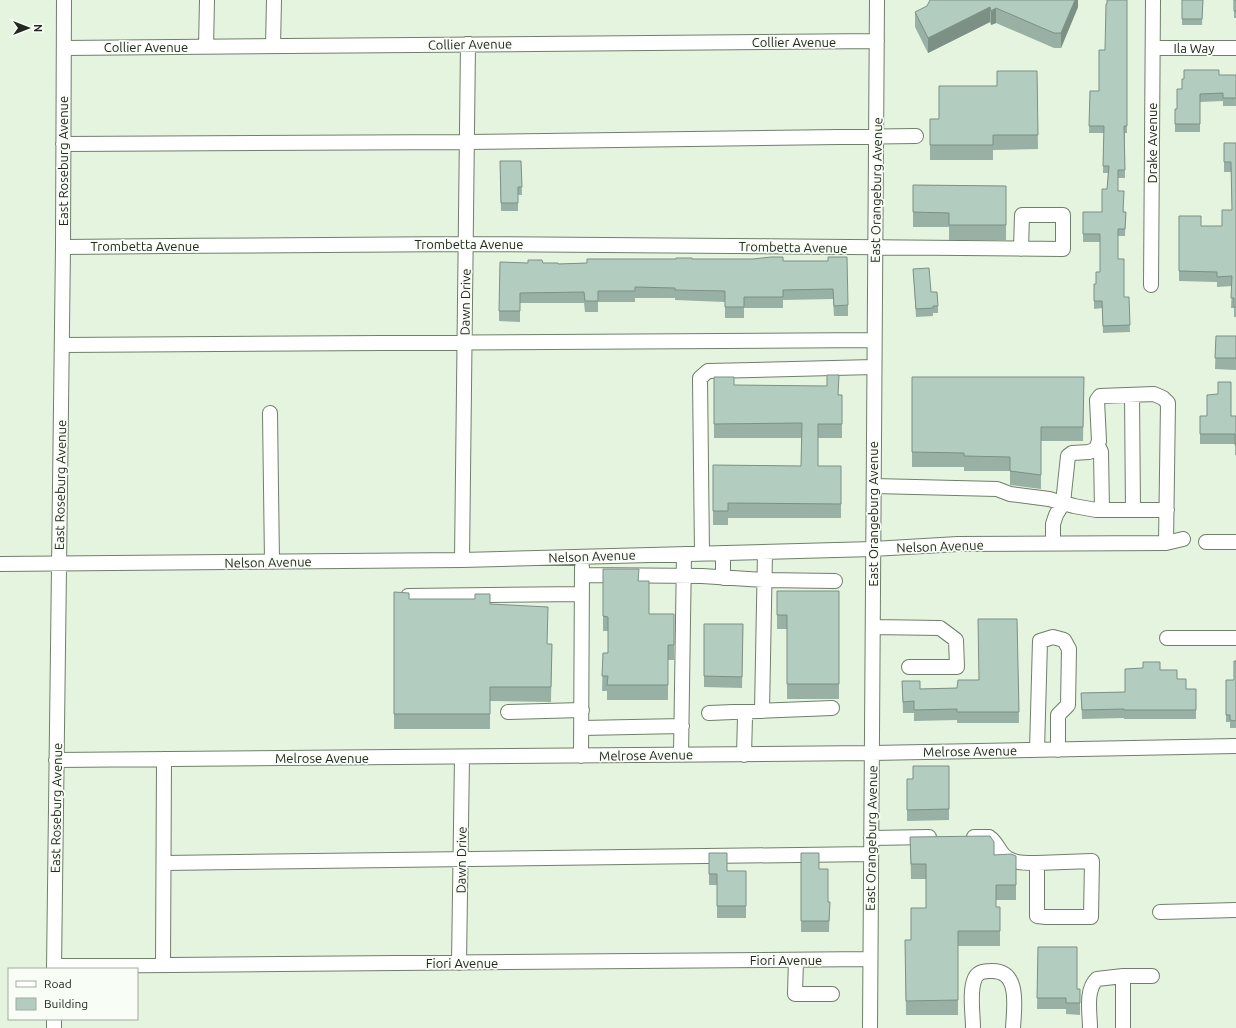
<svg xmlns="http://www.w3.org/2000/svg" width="1236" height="1028" font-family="Ubuntu,sans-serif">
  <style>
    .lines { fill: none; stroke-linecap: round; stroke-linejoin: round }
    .minor-casing { stroke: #707f6b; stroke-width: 16 }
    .minor { stroke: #fff; stroke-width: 14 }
    .wall { fill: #99b0a4 }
    .shaded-wall { fill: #7d9086 }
    .building { fill: #b2cdbf; stroke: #7d9086 }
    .labels { text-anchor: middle; stroke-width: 3.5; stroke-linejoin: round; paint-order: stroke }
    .street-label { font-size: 13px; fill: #232921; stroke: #f8fef5 }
  </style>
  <rect width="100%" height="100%" fill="#e4f4de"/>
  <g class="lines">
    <defs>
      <path id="minor" d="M273,46L274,0
        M206,47L207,0
        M64,48L877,41
        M1153,48H1236
        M63,144L466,142L916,136
        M63,247C197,246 331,244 465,244C664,244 864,248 1063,249V215H1022L1021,249
        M1151,285L1153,0
        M62,345C333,345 604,342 874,340
        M1132,395L1133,510
        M270,413L272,562
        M1098,445L1101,452L1102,510
        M874,486L997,489L1010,494L1049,499L1074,506L1096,510H1167
        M1206,542H1236
        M1053,543V524L1056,515L1063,503L1068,456L1072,453L1089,452L1096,449L1099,441L1097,400L1100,396L1154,394L1163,398L1168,403L1166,543
        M702,553L700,378L708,371L874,367
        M462,560L468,44
        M0,564L462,560L873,549L958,544L1166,543L1183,539
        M582,575L702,576L764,580L835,581
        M723,578V553
        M408,596L582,594
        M873,627L940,628L956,640L957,667H909
        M1167,638H1236
        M762,711L765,552
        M508,712L582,710
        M709,713L832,708
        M582,728L682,726
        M1037,750L1040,641L1053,637L1064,640L1069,649L1068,705L1058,715V750
        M681,755L684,554
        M744,755L745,717L747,712
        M581,756L582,567
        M56,760L872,753L1236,746
        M974,837H989C995,841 997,846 1001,852C1009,864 1025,863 1037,863V916L1046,917H1091L1092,861L1037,863
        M871,838L929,837
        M164,863L871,854
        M1160,912L1236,910
        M796,960L795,994H832
        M459,963L462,757
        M163,965L164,759
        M54,966L870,959
        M54,969L63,247L64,0
        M1123,976V1028
        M54,1028V1019
        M870,1028L877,0
        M973,1028C973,1014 969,991 975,978C978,972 983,971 990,971C1021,969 1014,1008 1013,1028
        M1090,1028C1090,1013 1085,990 1097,979L1123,976H1152"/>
    </defs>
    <use href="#minor" class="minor-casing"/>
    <use href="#minor" class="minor"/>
  </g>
  <path class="wall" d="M1078,0V7L1061,48H1054L996,23L991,25L990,22L928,53L915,27V12Z
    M1127,0V133H1125V178H1118V191L1124,212H1126L1125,236H1118V259L1124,297H1129L1130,332L1103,333L1102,308L1094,309V284H1096L1100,272V242H1083V212H1102L1107,189L1108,173H1103L1104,133H1089L1090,91H1099L1105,50Z
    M1182,0H1203L1202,25H1182Z
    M1234,0H1236V18H1234Z
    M1037,71L1038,149L993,150V160H930V119H939Z
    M1219,75H1236V106H1223V101L1200,102V132H1175V109H1177L1182,89Z
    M1224,143H1236V317H1234V308H1231L1232,286L1217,287V282L1179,281V216L1201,226H1222L1232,210L1231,172H1224Z
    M500,161H521L522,195H518V211H501Z
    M913,185L1006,186V240H949V227H913Z
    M692,259L783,261H828L848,305V316H834L833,299L783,300V308H744V318H725V302L675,300V298H635V302H598V312H585L584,303H520V322L499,321V311L543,263L558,264L587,263Z
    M913,269L931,292L938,306V313H933V316L916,317Z
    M1216,336H1236V370L1215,369Z
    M714,377L734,385L842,395V438H818V466H841V518H728V525H713V465L801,466V438H714Z
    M912,377H1084L1083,441H1041V489L1010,485V471H964V467H912Z
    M1200,416H1236V455H1235V444H1200Z
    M603,569L639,581L649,614H674V660H668V700H607V691H602L603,653H608V631H603Z
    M777,591H839V699H787V629H777Z
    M394,592L409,599L547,644H552L551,702L490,701V729H394Z
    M1017,619L1019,723H957V720L914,721V713H903L902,681L920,689L957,688L978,680Z
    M704,624H743L742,688L704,687Z
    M1236,661V728H1230V722H1226V680H1234Z
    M1160,670L1177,679L1186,689H1196V719H1124V718L1082,719L1081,693L1125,692Z
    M949,766V820L907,821V779H913Z
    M910,837L994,855L1016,856V900H996V907H1000V946H958V1015H906L905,940H911L926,908V879H911Z
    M709,853L727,871H746V918H717V885H709Z
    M801,853L819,869L828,902H830L829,932H801Z
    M1038,947L1077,989H1080V1015L1066,1014V1009H1037Z"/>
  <path class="shaded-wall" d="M1075,0H1078V7L1061,48V33Z
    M990,7V22L928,53V38Z
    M996,8V23L991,25V11Z"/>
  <path class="building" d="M930,0H1075L1061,33H1054L996,8L991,11L990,7L928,38L915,12L927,6Z
    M1107,0H1127V126H1124L1125,170H1118V191H1124L1123,212H1126L1125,229H1118V259H1124V297H1129L1130,325L1103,326L1102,301H1094V284H1096V272H1100V234H1083V212H1102V189H1107L1109,166H1103L1104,126H1089L1090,91H1099V50H1105L1106,4H1107Z
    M1182,0H1203L1202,19H1182Z
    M1234,0H1236V11H1234Z
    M1184,70H1219V75H1236V98H1223V93L1200,94V124H1175V109H1177V89H1182V79H1184Z
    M997,71H1037L1038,135H993V145H930V119H939V86H997Z
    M1224,143H1236V307H1234V298H1231L1232,276L1217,277V272L1179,271V216H1201V226H1222V210H1232L1231,162H1224Z
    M500,161H521L522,187H518V203H501Z
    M913,185L1006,186V225H949V213L913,212Z
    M771,257H783V261H828V257H847L848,305L834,306L833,289L783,290V297H744V307H725V291L675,290V288L635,287V291H598V301H585L584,292L520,293V311H499L500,262L528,263V260H542L543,263H558V264L587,263V259H676V258H692V259H753Z
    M929,268L931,292H937L938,306H933V308L916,309L913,269Z
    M1216,336H1236V358H1215Z
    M827,375H839L838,395H842V424H818V466H841V504L728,503V511H713V465L801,466L802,423L714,424V377H734V385L827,386Z
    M912,377H1084L1083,427H1041V475L1010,471V457L964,456V453L912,452Z
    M1218,382H1231V416H1236V445H1235V434H1200V416H1207V395L1218,394Z
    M603,569H639L638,581H649V614H674V645H668V685H607L608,676H602L603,653H608V617L603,616Z
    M777,591H839V684H787V615H777Z
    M394,592L409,593V599H475V594H490V604L548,607L547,644H552L551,687H490V714H394Z
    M978,619H1017L1019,712H957V709L914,710V701L903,702L902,681H920V689L957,688L958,680H979Z
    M704,624H743L742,677L704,676Z
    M1234,661H1236V721L1230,720V715H1226V680H1234Z
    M1143,662H1160V670H1177V679H1186V689H1196V710H1124V709L1082,710L1081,693L1125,692V669L1143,668Z
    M913,766H949V809L907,810V779H913Z
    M990,836L994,842V855L1011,854L1016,856V885H996V907H1000V931H958V1000L906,1001L905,940H911V908H926V864H911L910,837Z
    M709,853H727V871H746V906H717V874H709Z
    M801,853H819V869H828V902H830L829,921H801Z
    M1038,947H1077V989H1080V1003H1066V998H1037Z"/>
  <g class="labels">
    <g class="street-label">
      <text x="794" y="47">Collier Avenue</text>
      <text transform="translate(470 44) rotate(-1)" y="5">Collier Avenue</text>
      <text x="146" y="52">Collier Avenue</text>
      <text x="1194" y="53">Ila Way</text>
      <text transform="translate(1152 143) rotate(-90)" y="5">Drake Avenue</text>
      <text transform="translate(63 161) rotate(-90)" y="5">East Roseburg Avenue</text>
      <text transform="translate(876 190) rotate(-89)" y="5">East Orangeburg Avenue</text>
      <text x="469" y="249">Trombetta Avenue</text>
      <text x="145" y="251">Trombetta Avenue</text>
      <text transform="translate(793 247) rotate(1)" y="5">Trombetta Avenue</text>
      <text transform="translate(465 302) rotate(-89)" y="5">Dawn Drive</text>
      <text transform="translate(60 485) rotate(-89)" y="5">East Roseburg Avenue</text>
      <text transform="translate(873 514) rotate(-90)" y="5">East Orangeburg Avenue</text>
      <text transform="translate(940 546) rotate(-2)" y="5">Nelson Avenue</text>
      <text transform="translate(592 556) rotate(-2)" y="5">Nelson Avenue</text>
      <text transform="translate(268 562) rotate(-1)" y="5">Nelson Avenue</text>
      <text transform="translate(970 751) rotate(-1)" y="5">Melrose Avenue</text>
      <text transform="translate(646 755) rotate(-1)" y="5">Melrose Avenue</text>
      <text x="322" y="763">Melrose Avenue</text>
      <text transform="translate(56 808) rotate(-89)" y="5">East Roseburg Avenue</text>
      <text transform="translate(871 838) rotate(-89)" y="5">East Orangeburg Avenue</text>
      <text transform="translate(461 860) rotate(-89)" y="5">Dawn Drive</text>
      <text x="786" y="965">Fiori Avenue</text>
      <text x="462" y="968">Fiori Avenue</text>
    </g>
  </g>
  <rect x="8" y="968" width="130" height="52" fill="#f8fef5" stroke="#a3a9a0"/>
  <rect x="16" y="981" width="20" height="6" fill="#ffffff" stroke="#a3a9a0"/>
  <text x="44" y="988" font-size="12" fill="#232921">Road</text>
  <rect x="16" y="998" width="20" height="12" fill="#b2cdbf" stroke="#a3a9a0"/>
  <text x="44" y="1008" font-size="12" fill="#232921">Building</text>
  <g transform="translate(28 28) rotate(90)" stroke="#f8fef5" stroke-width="3" paint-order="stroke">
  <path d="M0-3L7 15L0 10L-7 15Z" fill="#232921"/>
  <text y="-6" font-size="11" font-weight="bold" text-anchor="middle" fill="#232921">N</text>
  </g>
</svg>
